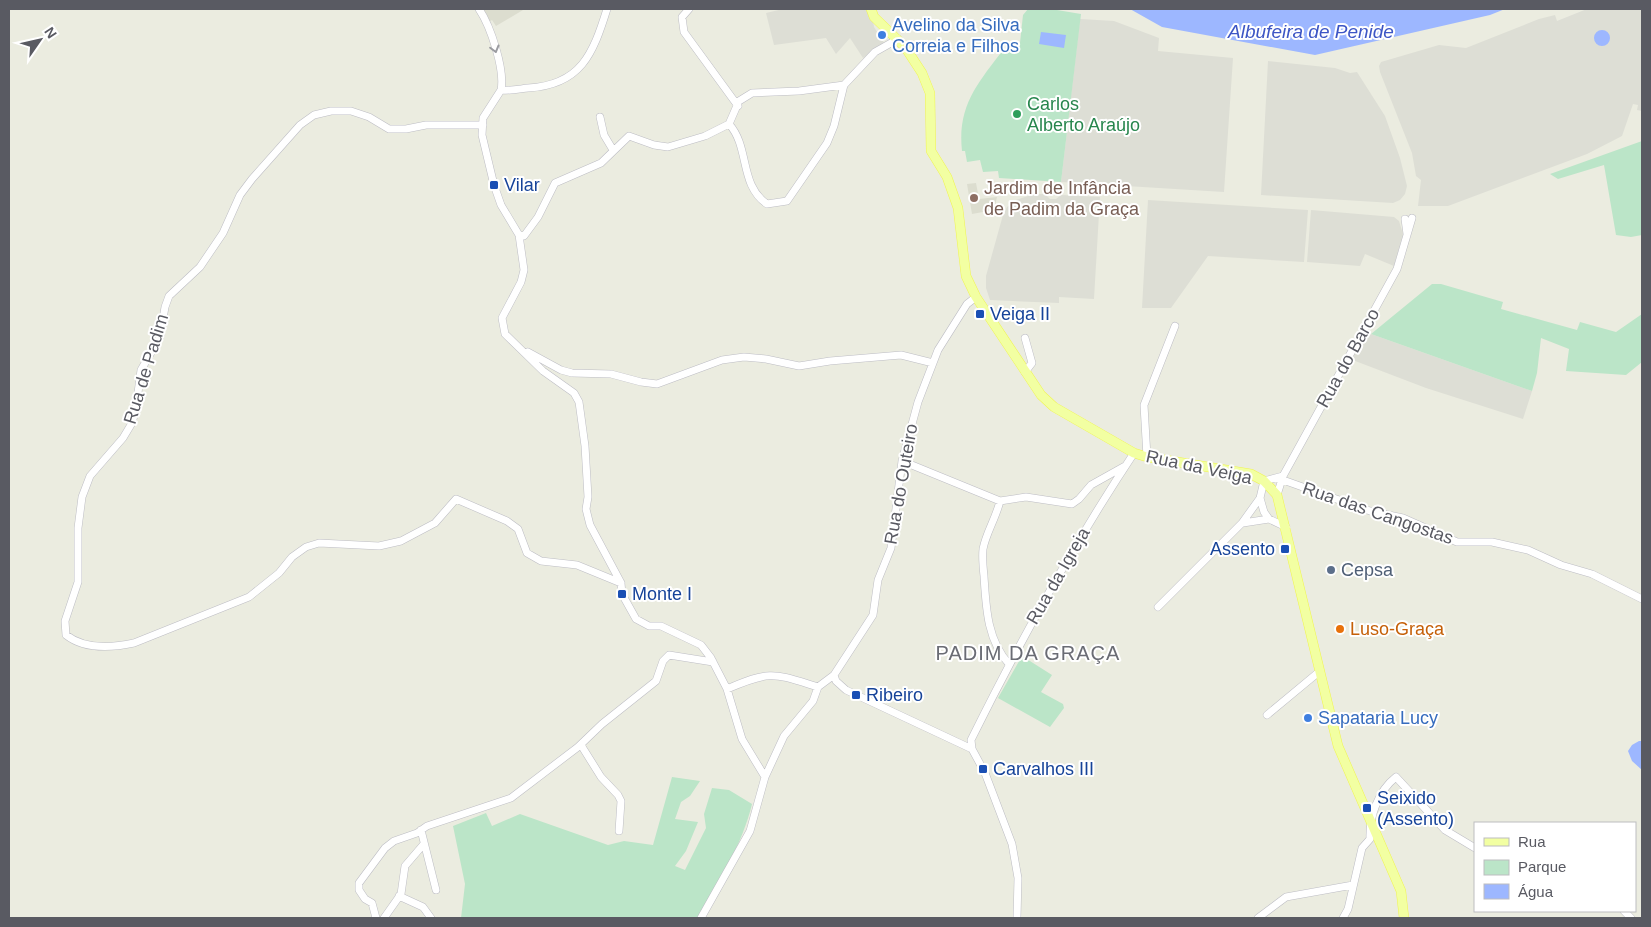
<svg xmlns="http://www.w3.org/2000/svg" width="1651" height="927" font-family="Helvetica,sans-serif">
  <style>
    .industrial { fill: #ddded5 }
    .education { fill: #dcddcf }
    .green { fill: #bbe5c8 }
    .water { fill: #9db7ff }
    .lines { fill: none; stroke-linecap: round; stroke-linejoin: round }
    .minor-casing { stroke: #bdbdc4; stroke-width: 8 }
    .major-casing { stroke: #f1f550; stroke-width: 10 }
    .minor { stroke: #fff; stroke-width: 7 }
    .major { stroke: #f2ffa2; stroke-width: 9 }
    .oneway { stroke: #9b9ca1 }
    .shop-dot { fill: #3f7fe0; stroke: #fff; stroke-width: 2 }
    .leisure-dot { fill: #2e9e5b; stroke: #fff; stroke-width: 2 }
    .transit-dot { fill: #1a4fb4; stroke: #fff; stroke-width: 2 }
    .education-dot { fill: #8d6e63; stroke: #fff; stroke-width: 2 }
    .service-dot { fill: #5c6f8a; stroke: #fff; stroke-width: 2 }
    .food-dot { fill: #e8710a; stroke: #fff; stroke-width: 2 }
    .labels { text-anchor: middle; stroke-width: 4; stroke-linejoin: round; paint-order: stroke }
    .shop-label { font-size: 18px; fill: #366cbe; stroke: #fff; text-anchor: start }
    .leisure-label { font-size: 18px; fill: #27864d; stroke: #fff; text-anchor: start }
    .transit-label { font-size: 18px; fill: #164399; stroke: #fff; text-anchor: start }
    .education-label { font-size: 18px; fill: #785e54; stroke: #fff; text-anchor: start }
    .street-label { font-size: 18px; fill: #595a62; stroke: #fff }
    .service-label { font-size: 18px; fill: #4e5e75; stroke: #fff; text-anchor: start }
    .food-label { font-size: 18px; fill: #c56008; stroke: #fff; text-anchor: start }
    .water-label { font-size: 19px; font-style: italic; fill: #3d56c5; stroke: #fff }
    .quarter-label { font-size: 20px; letter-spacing: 1px; fill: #6a6c74; stroke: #fff }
  </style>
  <rect width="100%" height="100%" fill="#ebece0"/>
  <path class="industrial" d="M783,9H867L873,21L874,27L884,43L863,58L850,38L836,54L826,38L774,45L766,13Z
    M1587,9H1642V111L1637,110L1638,105L1633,104L1622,136L1587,154L1448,206H1418L1421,180L1416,176L1412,153L1380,72L1379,66L1381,62L1439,45L1466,48L1539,19L1555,15L1557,21Z
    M1080,19L1114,21L1159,38L1158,51L1233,58L1224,192L1061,182Z
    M1268,61L1335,68L1350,73L1357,72L1385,116L1400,158L1407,186L1405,194L1400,200L1393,203L1261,195Z
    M1034,194H1045L1050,199H1056L1061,195L1100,197L1094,299L1059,297V303L990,300L986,288V276L1003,215L1007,207L1016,200Z
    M1148,200L1308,210L1304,262L1208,256L1171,308H1142Z
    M1311,210L1394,217L1399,221L1403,234L1394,266L1365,254L1360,266L1307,262Z
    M1371,334L1532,391L1523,419L1426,388L1350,359L1360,340Z"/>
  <path class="education" d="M481,9H522L523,10L496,26L492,20L489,22Z
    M976,183L979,199L997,197L994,210L972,214L967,184Z"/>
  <path class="green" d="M1028,9H1051L1081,14L1061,182L999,178L998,171L983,172L980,160L967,162L965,151H962C957,106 978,83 1003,50L1019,52L1023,15Z
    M1642,141V235L1631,237L1616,235L1604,165L1558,179L1550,174Z
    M1432,284H1441L1503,302L1501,309L1577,330L1580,322L1616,332L1642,314V362L1626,375L1566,371L1569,349L1541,338L1537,373L1532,391L1371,334Z
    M1022,656L1052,675L1041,692L1063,704L1064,708L1050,727L998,698Z
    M672,777L700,781L690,796L681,802L675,819L698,822L686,851L675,866L685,870L706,828L704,814L712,788L729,790L752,804C742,845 719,881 699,918H461L465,884L453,826L486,813L492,826L520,814L608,845L624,841L653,845Z"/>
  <path class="water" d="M1130,9H1505L1490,15L1315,55L1162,27Z
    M1594 38a8 8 0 1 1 16 0a8 8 0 1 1-16 0Z
    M1041,32L1066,35L1064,48L1039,44Z
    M1639,741H1642V770L1632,761L1628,751L1632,745Z"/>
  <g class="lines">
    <defs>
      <path id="minor" d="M479,9C491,27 505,70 501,90
        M689,9L682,17L684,32L738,106
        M501,90L483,118L482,135L494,185L501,205L519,235L524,270L521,282L502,318L505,334L543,371L574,393L579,402L585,446L588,497L586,509L590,525L621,583L622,594L636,619L649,626H661L701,645L711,658L727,689L742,739L765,777
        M501,90C510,91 519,89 528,88C581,85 593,54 607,9
        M600,117L604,135L613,150
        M729,124C750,147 739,185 767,204L787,201L827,143L834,126L844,85
        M483,125H426L406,129H389L369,117L351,111H331L314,115L300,125L252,179L240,195L223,233L200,267L169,296L165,307L160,337L141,370L136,408L132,423L123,438L90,476L82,497L78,528V582L65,621L66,635C85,650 111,648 134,643L249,597L279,573L292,557L306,547L319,543L379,546L401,541L435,523L456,499L507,521L518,529L527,553L541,561L577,565L621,583
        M1405,219L1407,234
        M519,235L524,236L538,217L555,183L601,163L629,136L654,145L668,147L705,136L729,124L739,101L752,93L799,91L844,85L875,52L898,39
        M1025,338L1032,363L1025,372
        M528,352L561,370L572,373L611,374L641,382L657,384L722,360L744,357L766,359L799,366L830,361L901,355L933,363
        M1147,457L1144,405L1175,326
        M902,461L1000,501
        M1283,480L1370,511L1403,518L1457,542H1492L1528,550L1561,565L1592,574L1642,599
        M1277,495L1283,476L1397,269L1412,218
        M1260,498L1264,512L1269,519
        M1243,523L1269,519L1286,527
        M1158,607L1242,523L1260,498L1264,481L1283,476
        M1009,664C987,640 986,607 984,576C983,567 982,558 983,549C986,533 996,518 1000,501L1026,497L1072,504L1079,499L1091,485L1125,466
        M834,675L836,681L846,690L972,749
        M727,689C771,670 773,673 818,687
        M1267,715L1320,671
        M581,745L601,777L618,795L621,801L619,831
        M421,830L436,890
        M399,896L423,907L431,918
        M1624,911L1631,918
        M376,918L372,903L365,899L359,890V883L385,848L394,841L417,833L427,826L511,798L578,747L602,724L656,681L663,661L669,655L713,662
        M384,918L401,894L405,866L423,845
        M701,918L750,831L765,777L784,736L813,701L818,687L834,675L873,615L878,580L891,548L902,461L918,402L938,350L967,304L976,297
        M1017,918L1018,878L1012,844L985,773L972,749L971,740C1020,641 1073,545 1134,453
        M1258,918L1286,897L1353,885
        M1343,918L1348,909L1362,848L1370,839C1369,817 1378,791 1396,777L1445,830L1475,848"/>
      <path id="major" d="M871,9L874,17L905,47L922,73L930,93L931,151L947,177L958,208L966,276L976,297L1041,395L1054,407L1134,453L1147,457L1251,474L1264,481L1277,495L1338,746L1401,891L1404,918"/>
    </defs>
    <use href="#minor" class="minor-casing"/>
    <use href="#major" class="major-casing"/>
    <use href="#minor" class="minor"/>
    <use href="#major" class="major"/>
  </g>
  <defs><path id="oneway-chevron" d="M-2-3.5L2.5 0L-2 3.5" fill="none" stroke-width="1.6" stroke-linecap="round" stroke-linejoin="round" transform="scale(1.25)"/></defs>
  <use class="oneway" href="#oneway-chevron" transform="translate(495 49) rotate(75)"/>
  <g class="shop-dot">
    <circle cx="882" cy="35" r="5"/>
    <circle cx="1308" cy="718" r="5"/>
  </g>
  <circle class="leisure-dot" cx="1017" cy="114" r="5"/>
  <g class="transit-dot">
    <rect x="489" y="180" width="10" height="10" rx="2.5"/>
    <rect x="975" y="309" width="10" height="10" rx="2.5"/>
    <rect x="1280" y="544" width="10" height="10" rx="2.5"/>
    <rect x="617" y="589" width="10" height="10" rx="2.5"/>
    <rect x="851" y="690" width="10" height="10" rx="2.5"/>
    <rect x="978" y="764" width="10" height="10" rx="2.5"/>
    <rect x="1362" y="803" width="10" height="10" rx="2.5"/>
  </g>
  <circle class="education-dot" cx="974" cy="198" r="5"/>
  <circle class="service-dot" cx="1331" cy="570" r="5"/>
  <circle class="food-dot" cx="1340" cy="629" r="5"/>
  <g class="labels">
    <g class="shop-label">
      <text x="892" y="31">Avelino da Silva<tspan x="892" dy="21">Correia e Filhos</tspan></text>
      <text x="1318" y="724">Sapataria Lucy</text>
    </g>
    <g class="leisure-label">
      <text x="1027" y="110">Carlos<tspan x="1027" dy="21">Alberto Araújo</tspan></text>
    </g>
    <g class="transit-label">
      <text x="504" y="191">Vilar</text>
      <text x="990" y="320">Veiga II</text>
      <text x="1275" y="555" text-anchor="end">Assento</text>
      <text x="632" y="600">Monte I</text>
      <text x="866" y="701">Ribeiro</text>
      <text x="993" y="775">Carvalhos III</text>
      <text x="1377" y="804">Seixido<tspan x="1377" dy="21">(Assento)</tspan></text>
    </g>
    <g class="education-label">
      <text x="984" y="194">Jardim de Infância<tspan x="984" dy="21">de Padim da Graça</tspan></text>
    </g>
    <g class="street-label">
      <text transform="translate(1348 358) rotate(-61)" y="6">Rua do Barco</text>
      <text transform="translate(146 369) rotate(-73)" y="6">Rua de Padim</text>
      <text transform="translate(1199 467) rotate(12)" y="6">Rua da Veiga</text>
      <text transform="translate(901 484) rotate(-80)" y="6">Rua do Outeiro</text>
      <text transform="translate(1378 513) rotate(19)" y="6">Rua das Cangostas</text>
      <text transform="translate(1058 576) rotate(-60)" y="6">Rua da Igreja</text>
    </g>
    <g class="service-label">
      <text x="1341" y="576">Cepsa</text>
    </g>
    <g class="food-label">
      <text x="1350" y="635">Luso-Graça</text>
    </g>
    <g class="water-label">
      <text x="1311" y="38">Albufeira de Penide</text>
    </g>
    <g class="quarter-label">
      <text x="1028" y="660">PADIM DA GRAÇA</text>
    </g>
  </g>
  <rect width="1651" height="927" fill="none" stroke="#595a62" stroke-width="20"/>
  <rect x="1474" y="822" width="162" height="90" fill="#ffffff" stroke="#bdbdc0"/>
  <rect x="1484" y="838" width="25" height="8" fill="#f2ffa2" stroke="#bdbdc0"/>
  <text x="1518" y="847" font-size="15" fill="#595a62">Rua</text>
  <rect x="1484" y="860" width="25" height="15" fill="#bbe5c8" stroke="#bdbdc0"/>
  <text x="1518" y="872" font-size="15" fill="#595a62">Parque</text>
  <rect x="1484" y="884" width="25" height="15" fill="#9db7ff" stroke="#bdbdc0"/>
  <text x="1518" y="897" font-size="15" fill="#595a62">Água</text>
  <g transform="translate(40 40) rotate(56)" stroke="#ffffff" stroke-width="4" paint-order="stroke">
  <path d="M0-4L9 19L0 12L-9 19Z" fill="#595a62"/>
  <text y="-8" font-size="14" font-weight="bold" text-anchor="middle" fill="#595a62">N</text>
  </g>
</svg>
